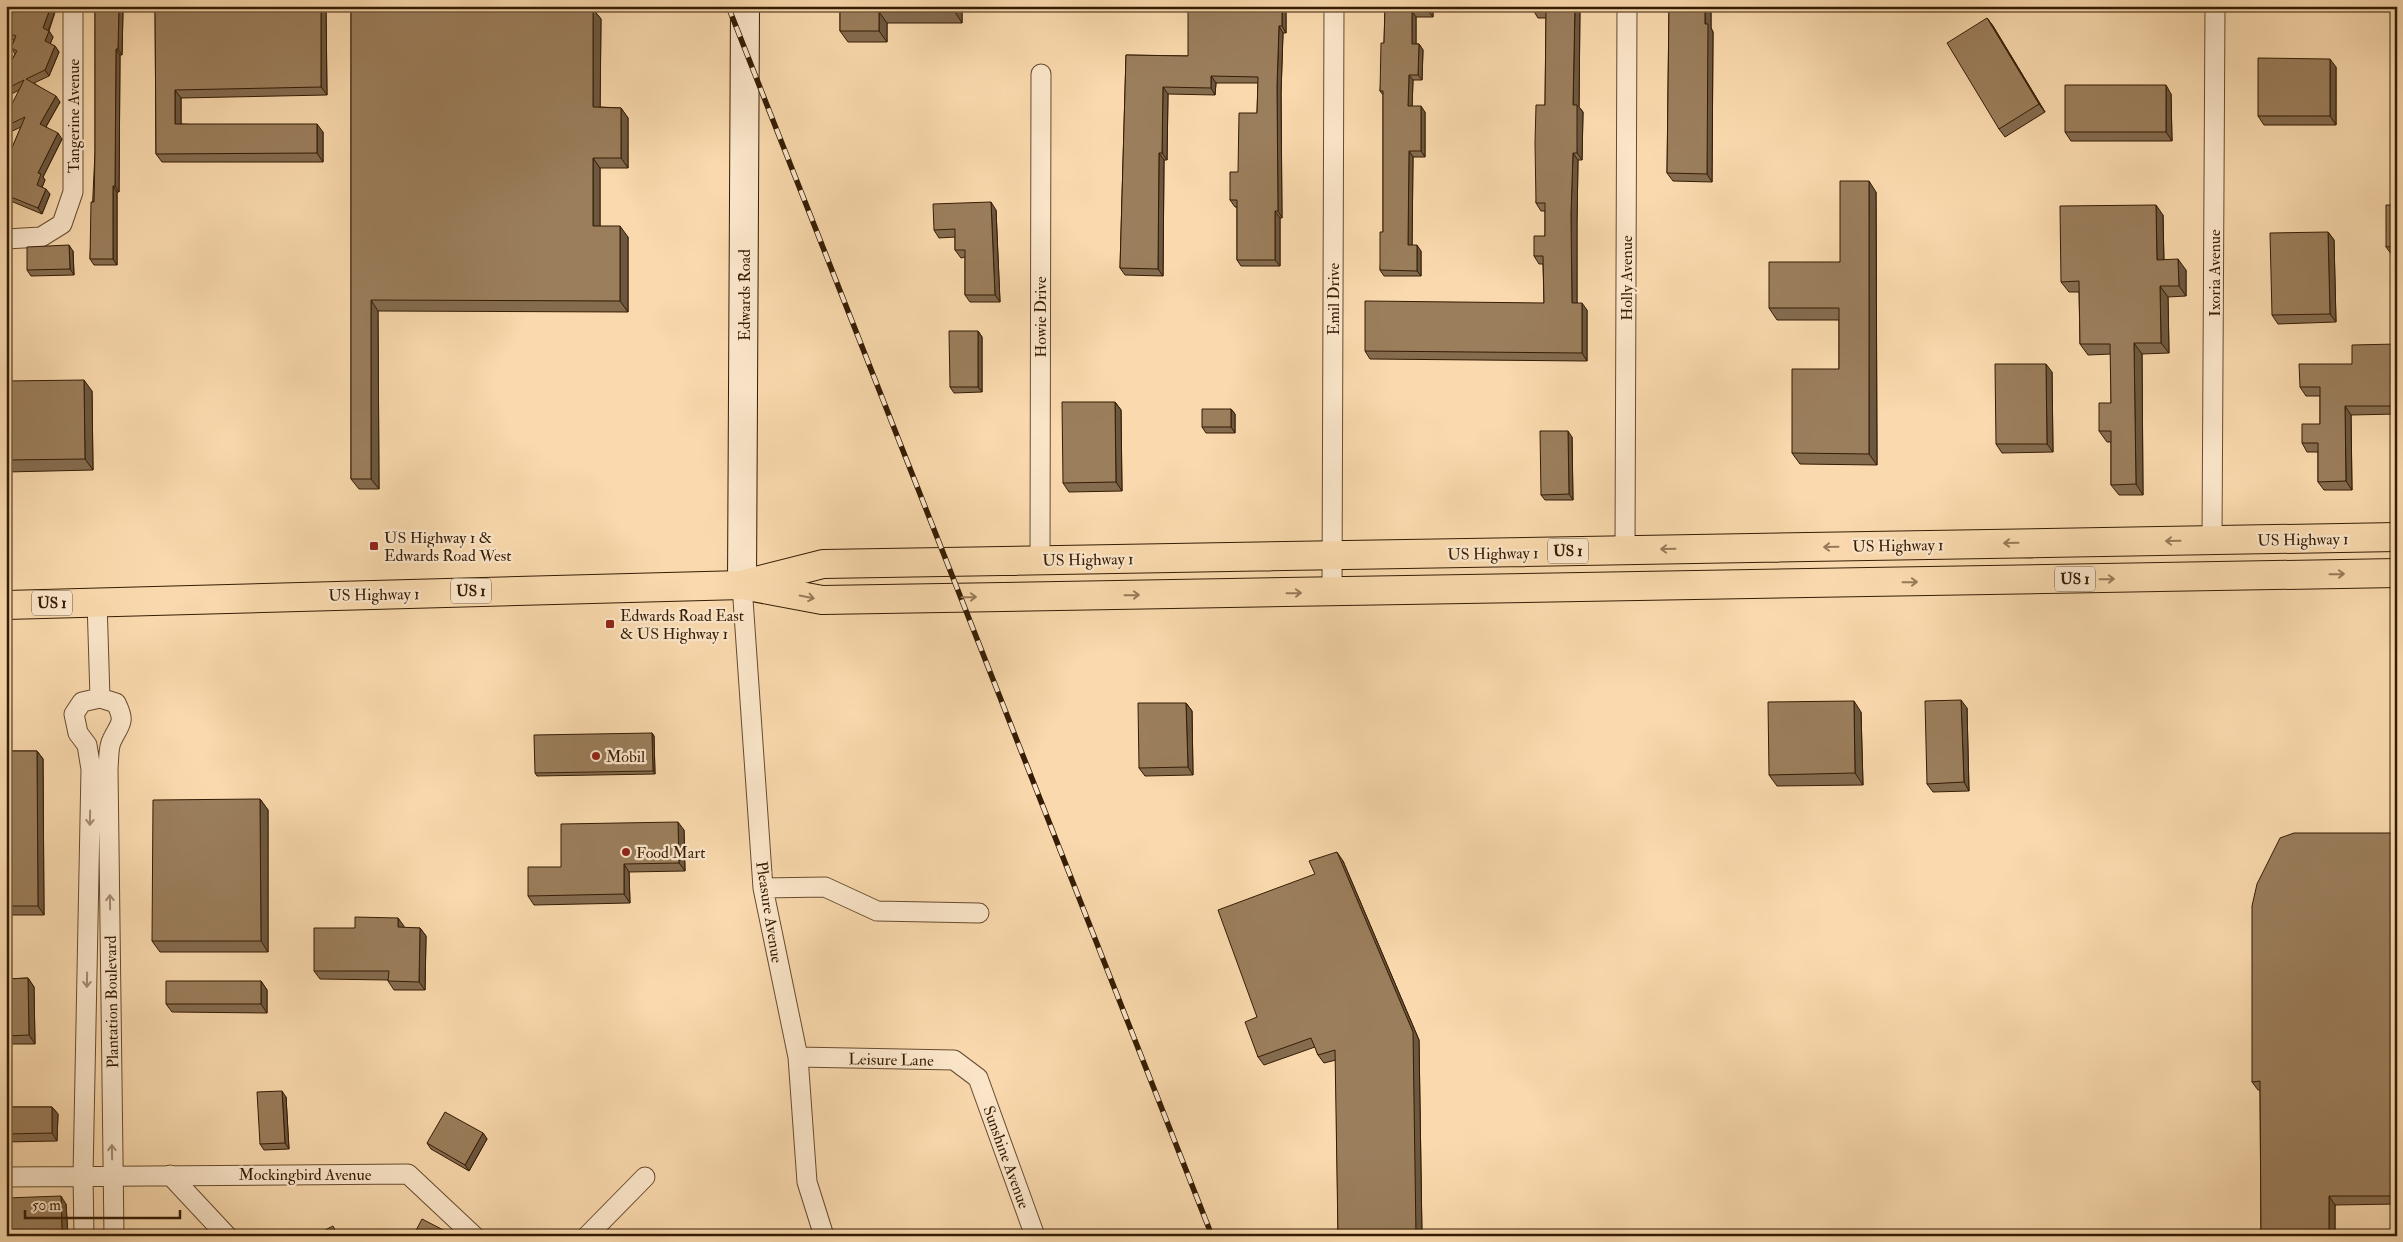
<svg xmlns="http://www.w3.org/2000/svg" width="2403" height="1242" font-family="'IM FELL Double Pica',serif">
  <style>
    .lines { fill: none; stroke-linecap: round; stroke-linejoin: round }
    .minor-casing { stroke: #664b2e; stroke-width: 21 }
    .secondary-casing { stroke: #351c04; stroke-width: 30 }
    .primary-casing { stroke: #351c04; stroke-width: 30 }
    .minor { stroke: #fbe6ca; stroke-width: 19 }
    .secondary { stroke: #fbe6ca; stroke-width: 28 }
    .primary { stroke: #f9d9ad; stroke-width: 28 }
    .rail-casing { stroke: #351c04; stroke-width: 5.5 }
    .rail { stroke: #fbe6ca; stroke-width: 4; stroke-dasharray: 11; stroke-linecap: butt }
    .wall { fill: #856c4f; stroke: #351c04 }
    .shaded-wall { fill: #6c5840; stroke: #351c04 }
    .building { fill: #9b7e5c; stroke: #351c04 }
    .oneway { stroke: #977a58 }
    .oneway2 { stroke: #a28b71 }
    .poi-dot { fill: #8f2418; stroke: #fbe6ca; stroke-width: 2 }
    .labels { text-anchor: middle; stroke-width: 4.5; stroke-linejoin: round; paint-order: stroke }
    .shield { fill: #fbe6ca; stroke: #70593f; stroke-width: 1 }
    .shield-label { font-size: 15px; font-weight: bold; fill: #351c04 }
    .street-label { font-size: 16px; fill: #351c04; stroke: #fbe6ca }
    .poi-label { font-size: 16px; fill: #351c04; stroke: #fbe6ca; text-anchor: start }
  </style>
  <rect width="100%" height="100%" fill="#f9d9ad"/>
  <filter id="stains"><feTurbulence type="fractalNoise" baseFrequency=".004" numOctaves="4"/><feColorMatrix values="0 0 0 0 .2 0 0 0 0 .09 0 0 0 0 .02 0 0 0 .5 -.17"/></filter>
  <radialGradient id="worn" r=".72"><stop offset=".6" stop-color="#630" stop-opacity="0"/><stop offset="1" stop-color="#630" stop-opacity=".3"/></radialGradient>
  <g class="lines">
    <defs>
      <path id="minor" d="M6,239L41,237L62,224L73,192V6
        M2212,540L2215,6
        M1625,550L1627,6
        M1040,560L1041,74
        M742,585L763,888L798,1057L807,1182L824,1236
        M1332,592L1334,6
        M97,601L100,698
        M100,698L116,703C126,723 120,723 112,740C108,747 109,760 108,768L91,769L87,745L78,733L74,714L82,702Z
        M108,768L114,1236
        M763,888L825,887L877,911L979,913
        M798,1057L954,1060L978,1078L1035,1236
        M170,1175L227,1236
        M6,1177L408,1174L474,1236
        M84,1236L83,1176L91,769
        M587,1236L645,1177"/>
      <path id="secondary" d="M742,585L745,6"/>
      <path id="primary" d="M748,583L823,564L2397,537
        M6,605L742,585L822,600L2397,573"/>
    </defs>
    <use href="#minor" class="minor-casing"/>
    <use href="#secondary" class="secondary-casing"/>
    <use href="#primary" class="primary-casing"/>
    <use href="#minor" class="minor"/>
    <use href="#secondary" class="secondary"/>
    <use href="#primary" class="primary"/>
    <defs>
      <path id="rail" d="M728,6L1212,1236"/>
    </defs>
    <use href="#rail" class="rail-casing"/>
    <use href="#rail" class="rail"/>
  </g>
  <path class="wall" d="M15,6H57L49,31L53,37L50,44L55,46L59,52L49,76L34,83L60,102L46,127L62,139L43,177L45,180L42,187L50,194L42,214L6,199V162L21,127L6,134V126L19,90L6,97V70L15,54L11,48L14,40L8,37L6,34V27Z
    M95,6H120L123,10L122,55H120L119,192H117V265H94L90,259L95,152Z
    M155,6H326L327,95L181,98V124L323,132V162H162L156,154Z
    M351,6H452V9H593L601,19L600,107L621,108L628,118V168H600V226L628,237V312L378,311L379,489H359L351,479Z
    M840,6H962V23H887V42H848L840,31Z
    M1286,6V33H1283L1281,93L1282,218H1280V266H1241L1237,260V207H1235L1230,200L1257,113L1258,83H1216L1215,95L1168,94L1167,160H1164L1163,276L1125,275L1120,268L1126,55L1188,56Z
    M1385,6H1433V17H1416V44H1419L1423,50L1422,80H1413L1412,106L1425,112V157H1413L1412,245L1421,251V276H1384L1380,270L1383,232V95L1380,91L1384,43Z
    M1533,6H1580L1579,107L1583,112L1582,160H1578L1577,222V303L1587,310V361L1370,359L1365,351L1544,303L1543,264H1539L1534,256L1545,236V211H1541L1536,203L1545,105L1546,18H1538L1533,10Z
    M1669,6H1711V28L1713,32L1712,182L1673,181L1667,173Z
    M2067,6H2170V8H2069Z
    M1987,18L1993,26L2045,112L2005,137L1999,129Z
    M2336,67V125H2264L2258,116Z
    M2171,94L2172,141H2071L2065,132Z
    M1876,192L1877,465L1800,464L1792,453L1839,369V320H1777L1769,308L1840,262Z
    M2397,205V255H2392L2386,247Z
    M996,210L1000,302H970L965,295V257L961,258L955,250V237L939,238L934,230Z
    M2163,215L2164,260L2186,270V296L2168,297L2169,353L2142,354L2143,495H2119L2111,485V442H2107L2099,431L2111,403V354L2088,355L2080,344L2079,292H2069L2061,282Z
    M2328,232L2334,240L2336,322L2278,324L2272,315Z
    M73,251L74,275L31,276L27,270Z
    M978,331L982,337V392L954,393L950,387Z
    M2397,344V414L2351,415L2352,490H2324L2318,482V452H2307L2302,443L2320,424V396H2306L2300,387Z
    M2052,372L2053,452L2002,453L1996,444Z
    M6,381L92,391L93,470L6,472Z
    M1115,402L1121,410L1122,491L1069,492L1063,483Z
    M1231,409L1235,414V433H1206L1202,427Z
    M1572,437L1573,500H1545L1541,495Z
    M1186,703L1192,711L1193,775L1145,776L1139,768Z
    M1967,708L1969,791L1933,792L1927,784Z
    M1861,712L1863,785L1777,786L1769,775Z
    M652,733L654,736L655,774L537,776L535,773Z
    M6,751H37L43,759L44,915H6Z
    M260,799L268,810V952H160L152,941Z
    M684,830L685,871L629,872L630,903L534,905L528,896Z
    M2397,833V1204L2335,1205V1236H2261L2260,1090H2258L2252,1082Z
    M1343,861L1419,1040L1422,1236H1338L1336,1060L1324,1063L1318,1055L1315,1047L1264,1065L1258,1057L1257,1017L1315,874Z
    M398,918L404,928H420L426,936L425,990H394L388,981V980L320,979L314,971L355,928Z
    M28,978L34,987L35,1044H6V979Z
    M261,981L267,990V1013L172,1012L166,1004Z
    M286,1097L289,1149L264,1150L260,1144Z
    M6,1107H52L58,1114L57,1141L6,1142Z
    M483,1133L487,1139L469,1171L431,1149L427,1143Z
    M6,1198L66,1204L68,1236H7Z"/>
  <path class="shaded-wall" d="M51,6H57L47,34L43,28Z
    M119,6H120L123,10L122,55L118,49Z
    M321,6H326L327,95L321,87Z
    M445,6H452V19L445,9Z
    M955,6H962V23L955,12Z
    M1282,6H1286V33L1282,26Z
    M1429,6H1433V17L1429,12Z
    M1575,6H1580L1579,107L1583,112L1582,160L1577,153L1573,105Z
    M1705,6H1711V28L1713,32L1712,182L1707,174Z
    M593,9L601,19L600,118L593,107Z
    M1412,11L1416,17V49L1412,44Z
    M879,12L887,23V42L879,31Z
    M1987,18L1993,26L2045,112L2039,104Z
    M1279,26L1283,33L1281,93L1282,218L1278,211L1277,86Z
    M49,31L53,37L49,47L45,41Z
    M1419,44L1423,50L1422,80L1418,75Z
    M55,46L59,52L49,76L45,70Z
    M116,49L120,55L119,192L115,186Z
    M2330,59L2336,67V125L2330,116Z
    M1409,75L1413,80L1412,111L1408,106Z
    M1211,76L1216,83L1215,95L1211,88Z
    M2166,85L2171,94L2172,141L2166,132Z
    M1163,87L1168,94L1167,160L1162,153Z
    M175,90L181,98V133L175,124Z
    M56,96L60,102L44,130L40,124Z
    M1421,106L1425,112V157L1421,151Z
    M621,108L628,118V168L621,158Z
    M317,124L323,132V162L317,153Z
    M58,133L62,139L43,177L45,180L41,190L37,185L38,173Z
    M1409,151L1413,157L1412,251L1408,245Z
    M1159,153L1164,160L1163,276L1158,269Z
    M1573,153L1578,160L1577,222V310L1572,303L1571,214Z
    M593,158L600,168V237L593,226Z
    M1869,181L1876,192L1877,465L1869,454Z
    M113,186L117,192V265L113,259Z
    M46,189L50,194L42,214L38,208Z
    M991,202L996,210L1000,302L995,295Z
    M2156,205L2163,215L2164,270L2157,260Z
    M1275,211L1280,218V266L1275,260Z
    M620,226L628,237V312L620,301Z
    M2328,232L2334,240L2336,322L2330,314Z
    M69,245L73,251L74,275L70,269Z
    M1417,245L1421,251V276L1417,271Z
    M2178,259L2186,270V296L2179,286Z
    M2160,286L2168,297L2169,353L2161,343Z
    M371,300L378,311L379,489L371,479Z
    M1582,303L1587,310V361L1582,353Z
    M978,331L982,337V392L978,387Z
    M2134,343L2142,354L2143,495L2136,484Z
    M2046,364L2052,372L2053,452L2047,444Z
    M84,380L92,391L93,470L85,459Z
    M1115,402L1121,410L1122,491L1116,482Z
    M2345,406L2351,415L2352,490L2346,481Z
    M1231,409L1235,414V433L1231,427Z
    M1568,431L1572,437L1573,500L1569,494Z
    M1961,700L1967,708L1969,791L1964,782Z
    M1854,701L1861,712L1863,785L1855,773Z
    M1186,703L1192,711L1193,775L1188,767Z
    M652,733L654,736L655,774L653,771Z
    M37,751L43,759L44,915L38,906Z
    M260,799L268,810V952L261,941Z
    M678,822L684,830L685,871L679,863Z
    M1337,852L1343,861L1419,1040L1422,1236H1416Z
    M624,864L629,872L630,903L624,894Z
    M398,918L404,926V936L398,927Z
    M420,928L426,936L425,990L419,982Z
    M28,978L34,987L35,1044L29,1035Z
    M261,981L267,990V1013L261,1004Z
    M282,1091L286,1097L289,1149L285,1143Z
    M52,1107L58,1114L57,1141L52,1133Z
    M483,1133L487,1139L469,1171L465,1165Z
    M61,1196L66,1204L68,1236H67L62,1230Z
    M2329,1196L2335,1205V1236H2329Z"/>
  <path class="building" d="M15,6H51L43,28L49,31L45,41L55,46L45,70L26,79L56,96L40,124L58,133L38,173L41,174L37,185L46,189L38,208L6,195V162L25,117L6,126V116L24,80L6,89V70L17,51L11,48L16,36L6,32V27Z
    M95,6H119L118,49H116L115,186H113V259H90L91,202H94L95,152Z
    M155,6H321V87L175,90V124H317V153L156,154Z
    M351,6H445V9H593V107L621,108V158H593V226H620V301L371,300V479H351Z
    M840,6H955V12H879V31H840Z
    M1188,6H1282V26H1279L1277,86L1278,211H1275V260H1237V200H1230V172H1238L1239,113H1257L1258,77L1211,76V88L1163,87L1162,153H1159L1158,269L1120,268L1126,55L1188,56Z
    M1385,6H1429V12L1412,11V44H1419L1418,75H1409L1408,106H1421V151H1409L1408,245H1417V271L1380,270V232H1383V91H1380L1381,43H1384Z
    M1533,6H1575L1573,105H1577V153H1573L1571,214L1572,303H1582V353L1365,351V301L1544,303L1543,256H1534V236H1545V203H1536L1535,143L1536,105H1545L1546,10H1533Z
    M1669,6H1705V24H1708L1707,174L1667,173Z
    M1987,18L2039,104L1999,129L1947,43Z
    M2258,58L2330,59V116H2258Z
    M2065,85H2166V132H2065Z
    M1840,181H1869V454L1792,453V369H1839V308H1769V262H1840Z
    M991,202L995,295H965V250H955V229L934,230L933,204Z
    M2156,205L2157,260L2178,259L2179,286H2160L2161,343H2134L2136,484L2111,485V431H2099V403H2111L2110,344H2080L2079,281L2061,282L2060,206Z
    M2386,205H2397V246L2386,247Z
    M2328,232L2330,314L2272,315L2270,233Z
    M69,245L70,269L27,270V247Z
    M949,331H978V387H950Z
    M2397,344V406H2345L2346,481L2318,482V443H2302V424H2320V387H2300L2299,364H2352V345Z
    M1995,364H2046L2047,444H1996Z
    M84,380L85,459L6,460V381Z
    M1062,402H1115L1116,482L1063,483Z
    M1202,409H1231V427H1202Z
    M1540,431H1568L1569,494L1541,495Z
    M1961,700L1964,782L1927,784L1925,701Z
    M1854,701L1855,773L1769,775L1768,702Z
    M1138,703H1186L1188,767L1139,768Z
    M652,733L653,771L535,773L534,735Z
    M6,751H37L38,906H6Z
    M260,799L261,941H152L153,800Z
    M678,822L679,863L624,864V894L528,896V867H561V824Z
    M2294,833H2397V1196H2329V1236H2261L2260,1081L2252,1082V906L2257,884L2280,838Z
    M1337,852L1413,1032L1416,1236H1338L1335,1050L1318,1055L1311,1038L1258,1057L1245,1022L1257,1017L1218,910L1315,874L1309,861Z
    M355,917L398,918V927L420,928L419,982L388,981L389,971H314V928H355Z
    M28,978L29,1035L6,1036V979Z
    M166,981H261V1004H166Z
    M282,1091L285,1143L260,1144L257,1092Z
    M6,1107H52V1133L6,1134Z
    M445,1112L483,1133L465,1165L427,1143Z
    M61,1196L62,1230L6,1232V1198Z
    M422,1219L453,1235L452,1236H413Z
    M333,1226L338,1236H313Z"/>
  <defs><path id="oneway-shaft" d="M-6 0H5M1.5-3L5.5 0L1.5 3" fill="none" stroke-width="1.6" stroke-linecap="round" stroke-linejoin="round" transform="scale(1.25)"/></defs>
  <g class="oneway">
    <use href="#oneway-shaft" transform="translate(2173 541) rotate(179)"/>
    <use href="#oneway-shaft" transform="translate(2011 543) rotate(179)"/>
    <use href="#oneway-shaft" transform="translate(1831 547) rotate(179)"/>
    <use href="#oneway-shaft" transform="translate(1668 549) rotate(179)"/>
    <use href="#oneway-shaft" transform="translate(2337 574) rotate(-1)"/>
    <use href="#oneway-shaft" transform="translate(2107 579) rotate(-1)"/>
    <use href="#oneway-shaft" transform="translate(1910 582) rotate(-1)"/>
    <use href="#oneway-shaft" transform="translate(1294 593) rotate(-1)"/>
    <use href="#oneway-shaft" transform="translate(1132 595) rotate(-1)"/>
    <use href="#oneway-shaft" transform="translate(807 597) rotate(11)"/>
    <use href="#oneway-shaft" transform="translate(969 597) rotate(-1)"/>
  </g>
  <g class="oneway2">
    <use href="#oneway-shaft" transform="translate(90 818) rotate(91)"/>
    <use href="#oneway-shaft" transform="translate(110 902) rotate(-91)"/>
    <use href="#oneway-shaft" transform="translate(87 980) rotate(91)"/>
    <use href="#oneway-shaft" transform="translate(112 1152) rotate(-91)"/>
  </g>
  <g class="poi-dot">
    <rect x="369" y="541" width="10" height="10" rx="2.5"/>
    <rect x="605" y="619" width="10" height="10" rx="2.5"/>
    <circle cx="596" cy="756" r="5"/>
    <circle cx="626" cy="852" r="5"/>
  </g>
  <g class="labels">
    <g class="shield">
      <rect x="1548" y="538.5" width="40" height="25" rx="4"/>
      <rect x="2055" y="566.5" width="40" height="25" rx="4"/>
      <rect x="451" y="578.5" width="40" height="25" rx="4"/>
      <rect x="32" y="590.5" width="40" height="25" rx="4"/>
    </g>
    <g class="shield-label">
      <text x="1568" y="556">US 1</text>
      <text x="2075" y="584">US 1</text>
      <text x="471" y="596">US 1</text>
      <text x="52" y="608">US 1</text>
    </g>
    <g class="street-label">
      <text transform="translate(73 116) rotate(-90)" y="6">Tangerine Avenue</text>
      <text transform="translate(2214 273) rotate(-90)" y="6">Ixoria Avenue</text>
      <text transform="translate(1626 278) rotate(-90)" y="6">Holly Avenue</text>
      <text transform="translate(744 295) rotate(-90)" y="6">Edwards Road</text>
      <text transform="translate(1333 299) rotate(-90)" y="6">Emil Drive</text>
      <text transform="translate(1040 317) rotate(-90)" y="6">Howie Drive</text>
      <text transform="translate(2303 539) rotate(-1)" y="6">US Highway 1</text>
      <text transform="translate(1898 545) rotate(-1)" y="6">US Highway 1</text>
      <text transform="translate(1493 553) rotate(-1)" y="6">US Highway 1</text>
      <text transform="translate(1088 559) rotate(-1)" y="6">US Highway 1</text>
      <text transform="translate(374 594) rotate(-1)" y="6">US Highway 1</text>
      <text transform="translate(770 912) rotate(81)" y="6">Pleasure Avenue</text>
      <text transform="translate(111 1002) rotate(-91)" y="6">Plantation Boulevard</text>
      <text transform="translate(891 1059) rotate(1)" y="6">Leisure Lane</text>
      <text transform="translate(1007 1157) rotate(70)" y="6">Sunshine Avenue</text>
      <text x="305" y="1180">Mockingbird Avenue</text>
    </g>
    <g class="poi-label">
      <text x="384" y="543">US Highway 1 &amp;<tspan x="384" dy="18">Edwards Road West</tspan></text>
      <text x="620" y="621">Edwards Road East<tspan x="620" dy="18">&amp; US Highway 1</tspan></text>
      <text x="606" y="762">Mobil</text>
      <text x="636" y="858">Food Mart</text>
    </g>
  </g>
  <rect width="2403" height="1242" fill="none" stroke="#f9d9ad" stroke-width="25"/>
  <rect x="8" y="8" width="2388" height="1227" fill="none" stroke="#351c04" stroke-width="2.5"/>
  <rect x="12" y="12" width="2378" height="1217" fill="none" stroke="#351c04"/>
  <path d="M25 1210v8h155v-8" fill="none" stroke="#351c04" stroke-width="2.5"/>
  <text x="32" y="1210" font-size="15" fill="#351c04" stroke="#fbe6ca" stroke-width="4" paint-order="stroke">50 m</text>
  <rect width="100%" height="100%" filter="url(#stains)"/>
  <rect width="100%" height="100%" fill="url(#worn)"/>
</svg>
